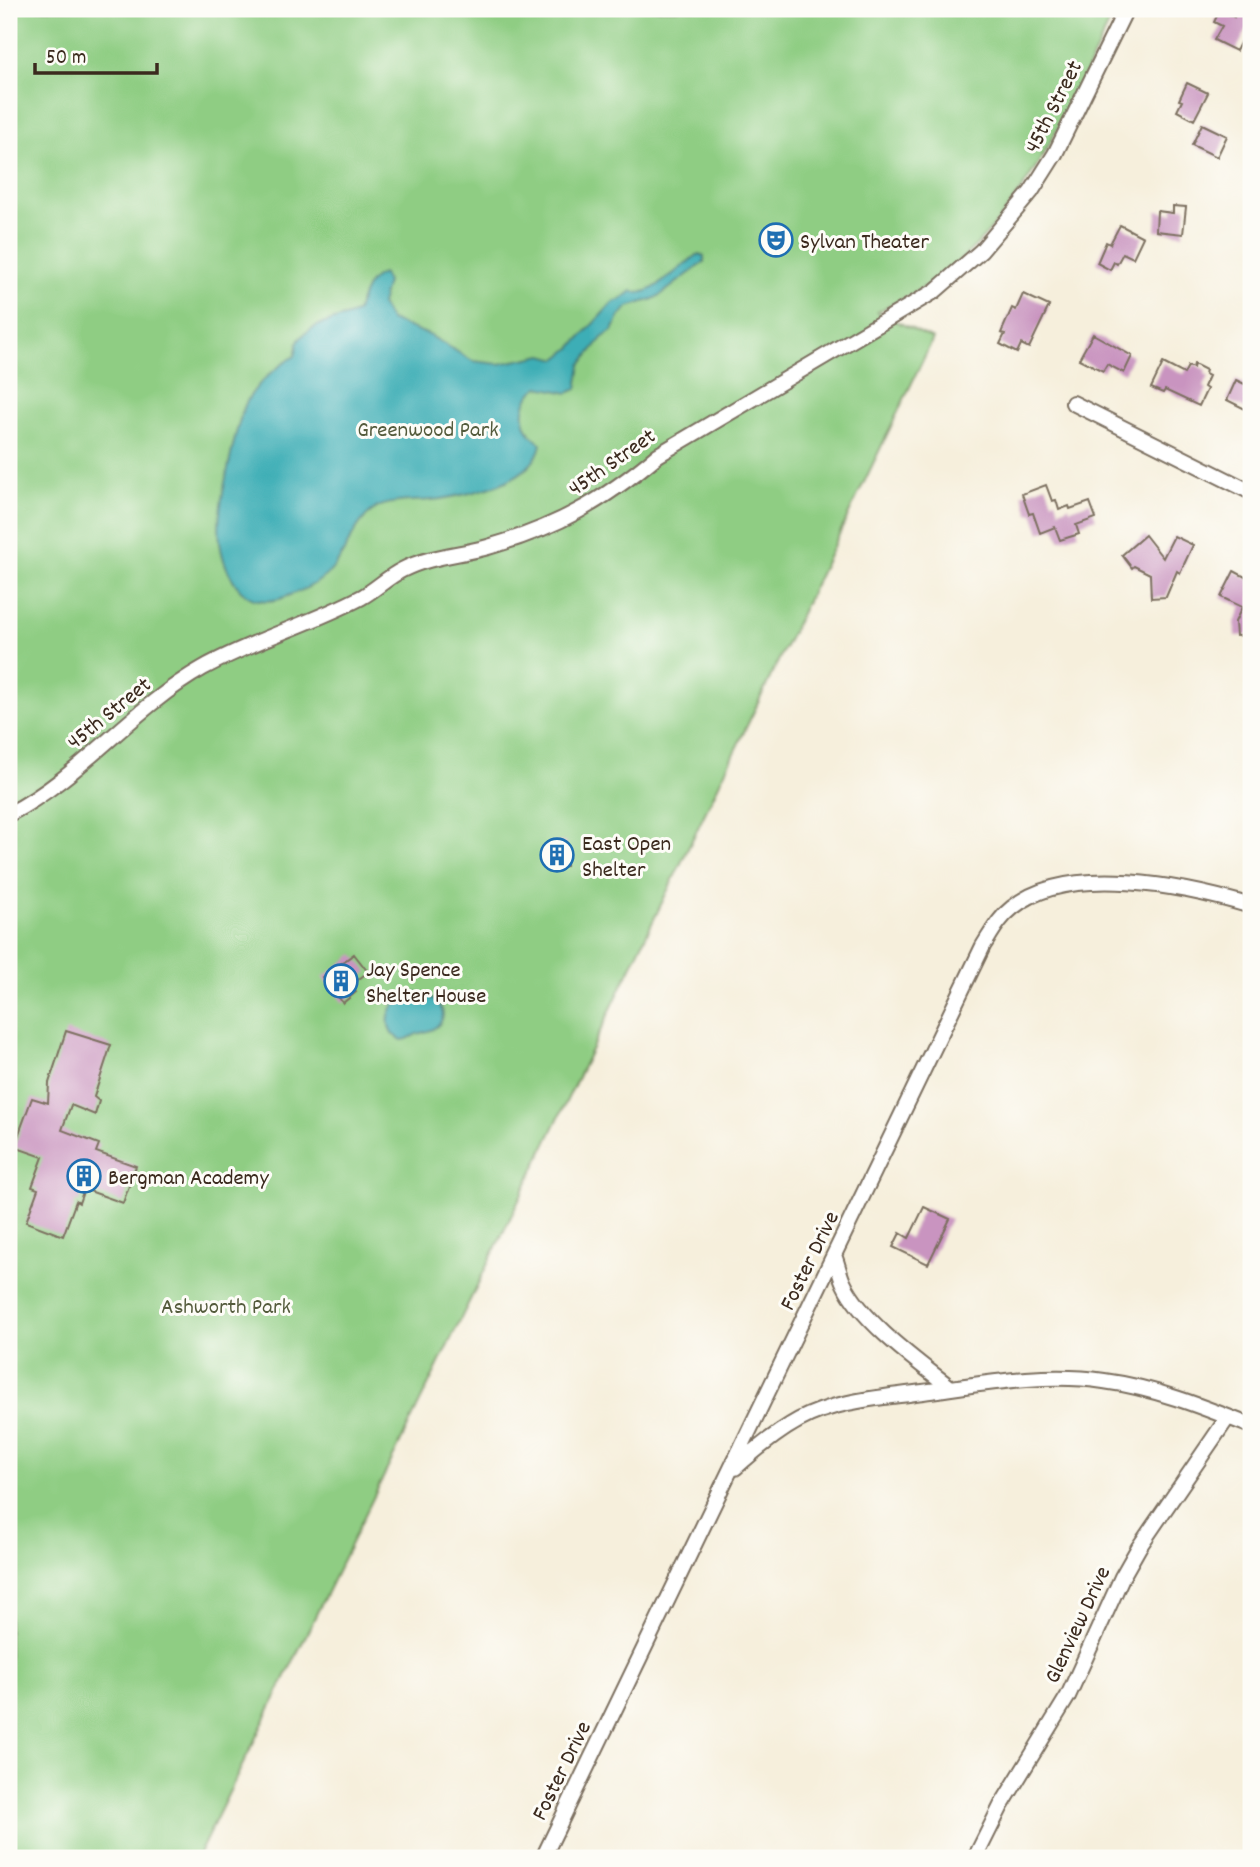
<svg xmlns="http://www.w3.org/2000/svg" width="1260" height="1867" font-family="Dekko,sans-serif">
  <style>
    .green { fill: #8fcd83; stroke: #657c50; stroke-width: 2 }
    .water { fill: #3daeb6; stroke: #3c6c6a; stroke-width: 2 }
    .building { fill: #c994c0 }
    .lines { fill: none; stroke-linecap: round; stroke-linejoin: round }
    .minor-casing { stroke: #7c6f60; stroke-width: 18 }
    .minor { stroke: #fff; stroke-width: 14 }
    .labels { text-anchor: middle; stroke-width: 6; stroke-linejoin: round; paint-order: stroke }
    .street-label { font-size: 23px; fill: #3b2a1e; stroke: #fdfcf7 }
    .poi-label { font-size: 23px; fill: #3b2a1e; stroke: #fdfcf7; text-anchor: start }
    .park-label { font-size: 23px; fill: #545b3c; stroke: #fdfcf7 }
  </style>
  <rect width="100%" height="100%" fill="#fdfcf7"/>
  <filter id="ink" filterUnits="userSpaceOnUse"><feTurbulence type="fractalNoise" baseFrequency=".0143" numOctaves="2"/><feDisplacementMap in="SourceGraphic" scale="14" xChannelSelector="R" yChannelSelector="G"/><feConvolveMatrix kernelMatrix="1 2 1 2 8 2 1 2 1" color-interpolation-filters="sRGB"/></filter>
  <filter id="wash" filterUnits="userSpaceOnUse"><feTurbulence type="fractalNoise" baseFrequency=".00686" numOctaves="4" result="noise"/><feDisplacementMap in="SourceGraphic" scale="28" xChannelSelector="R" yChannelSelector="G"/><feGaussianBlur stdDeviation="1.57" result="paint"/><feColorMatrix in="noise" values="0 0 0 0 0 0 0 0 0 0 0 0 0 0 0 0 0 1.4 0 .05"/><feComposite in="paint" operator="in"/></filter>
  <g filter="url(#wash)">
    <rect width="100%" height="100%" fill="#f6efdc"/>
    <path class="green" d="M9,9H1116C1071,102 1023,222 933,281C916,293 896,302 877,312L933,339L517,1204L197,1858H9Z"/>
    <path class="water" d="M699,254L704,256V262L662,294L653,299L628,307L620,316L612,331L602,338L581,365L577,389L568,393L539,387C524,396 519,415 529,432C531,436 537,440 541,444C534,482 474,493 441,499C423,502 400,499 383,505C357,514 349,548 334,567C323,581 307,589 290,595C279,600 267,603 254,599C245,596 236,586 232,578C210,541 221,499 230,460C234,441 238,421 246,403C257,382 275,368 295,356C297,350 296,345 299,340C312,322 337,321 356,313C362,299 366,278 383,274L387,282L381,304L390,320L429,335L473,361L499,364L543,355L557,359L572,347L613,302L622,299L632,291C650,301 682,263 699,254Z
      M415,992C434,994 456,1014 433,1029C428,1032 422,1032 417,1034C411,1036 409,1040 402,1040L392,1034C382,1014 395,998 415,992Z"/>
    <g id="blocks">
      <path class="building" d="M1237,9L1251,16V21L1236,51L1214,40L1222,26L1214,22L1220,10L1234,17Z
        M1187,83L1208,93L1194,120L1177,111L1182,101L1179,100Z
        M1202,124L1227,136L1217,157L1192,145Z
        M1173,206L1186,207L1183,234L1156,231L1157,211L1173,213Z
        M1120,225L1143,237L1133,258L1123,253L1117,264L1114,262L1110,270L1097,263L1106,242L1110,244Z
        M1023,294L1049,306L1029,348L1021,344L1017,353L1000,344L1005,334L1001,333L1012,308L1016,310Z
        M1093,334L1132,356L1124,373L1107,364L1103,371L1079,359Z
        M1163,363L1184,374L1188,366L1193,368L1194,364L1206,370L1205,374L1209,376L1204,387L1207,389L1199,406L1165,390L1163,393L1151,388Z
        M1236,380L1251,387V412L1227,400Z
        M1046,485L1052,501L1056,500L1059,510L1069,506L1070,509L1090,502L1096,518L1076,525L1079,534L1060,540L1055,527L1040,533L1033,513L1029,514L1022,494Z
        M1145,535L1163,558L1174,536L1193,545L1180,573L1177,571L1166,597L1151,598L1150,574L1134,566L1132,568L1122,555Z
        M1234,571L1251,580V635L1236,636L1235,622L1242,607L1221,597Z
        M566,842V866L549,867L548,843Z
        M354,954L368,972L351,985L356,992L343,1003L323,977Z
        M66,1031L111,1045L94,1097L99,1101L95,1115L71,1105L62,1130L99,1144L96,1152L136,1166L123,1203L84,1189L79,1203L76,1201L63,1236L26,1222L38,1189L32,1187L43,1157L14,1147L32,1098L48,1103L49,1083Z
        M924,1207L950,1219L928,1264L893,1247L900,1233L909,1238Z"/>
    </g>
  </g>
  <g filter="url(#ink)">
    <use href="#blocks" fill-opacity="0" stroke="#7c6f60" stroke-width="2"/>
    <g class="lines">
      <defs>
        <path id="minor" d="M1073,403L1251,492
          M9,814C81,777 132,708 203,668C253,640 311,624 362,597C376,589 388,577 402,570C429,556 459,555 488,547C558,527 603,501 658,455L935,291L981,251L1031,192L1055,154L1126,9
          M835,1258C838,1266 840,1276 844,1284C862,1322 918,1362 951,1388
          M735,1468C755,1450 775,1433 799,1420C837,1400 881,1398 923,1392C982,1384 1044,1372 1104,1381C1156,1388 1203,1407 1251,1426
          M543,1858C689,1554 838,1251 983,946C992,932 999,918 1012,908C1068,861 1188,887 1251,906
          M975,1858L1001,1806L1068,1696L1122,1577L1139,1547L1228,1417"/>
      </defs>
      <use href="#minor" class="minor-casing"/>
      <use href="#minor" class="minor"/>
    </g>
  </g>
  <defs>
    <symbol id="theatre-ring" viewBox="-11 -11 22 22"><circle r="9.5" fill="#fdfcf7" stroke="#1f6fb2" stroke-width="1.5"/><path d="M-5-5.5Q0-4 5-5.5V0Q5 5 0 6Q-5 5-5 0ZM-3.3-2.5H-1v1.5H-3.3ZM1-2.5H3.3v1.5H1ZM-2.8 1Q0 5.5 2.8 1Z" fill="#1f6fb2"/></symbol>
    <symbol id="building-ring" viewBox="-11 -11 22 22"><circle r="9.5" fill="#fdfcf7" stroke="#1f6fb2" stroke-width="1.5"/><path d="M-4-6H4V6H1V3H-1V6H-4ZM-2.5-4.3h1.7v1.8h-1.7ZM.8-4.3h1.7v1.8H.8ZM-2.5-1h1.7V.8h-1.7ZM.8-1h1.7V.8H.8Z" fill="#1f6fb2"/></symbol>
  </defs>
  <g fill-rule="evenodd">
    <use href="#theatre-ring" x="757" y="221" width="38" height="38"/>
    <use href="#building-ring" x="538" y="836" width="38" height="38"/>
    <use href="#building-ring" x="322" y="962" width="38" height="38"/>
    <use href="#building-ring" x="65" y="1157" width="38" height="38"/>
  </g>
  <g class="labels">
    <g class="street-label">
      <text transform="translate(1052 106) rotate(-63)" y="8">45th Street</text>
      <text transform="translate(611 461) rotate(-35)" y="8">45th Street</text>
      <text transform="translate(108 712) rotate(-39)" y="8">45th Street</text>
      <text transform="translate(808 1260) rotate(-64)" y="8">Foster Drive</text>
      <text transform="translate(1076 1624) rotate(-65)" y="8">Glenview Drive</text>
      <text transform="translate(560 1770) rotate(-64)" y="8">Foster Drive</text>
    </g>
    <g class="poi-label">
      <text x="800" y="248">Sylvan Theater</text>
      <text x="582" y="850">East Open<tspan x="582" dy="26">Shelter</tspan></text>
      <text x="366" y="976">Jay Spence<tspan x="366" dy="26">Shelter House</tspan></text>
      <text x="108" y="1184">Bergman Academy</text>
    </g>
    <g class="park-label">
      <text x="428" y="436">Greenwood Park</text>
      <text x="226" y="1313">Ashworth Park</text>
    </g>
  </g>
  <rect width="1260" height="1867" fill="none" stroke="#fdfcf7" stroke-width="35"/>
  <path d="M35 63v10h122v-10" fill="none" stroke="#3b2a1e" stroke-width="3.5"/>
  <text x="46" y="63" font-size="21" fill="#3b2a1e" stroke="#fdfcf7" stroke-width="5" paint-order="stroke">50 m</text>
</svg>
